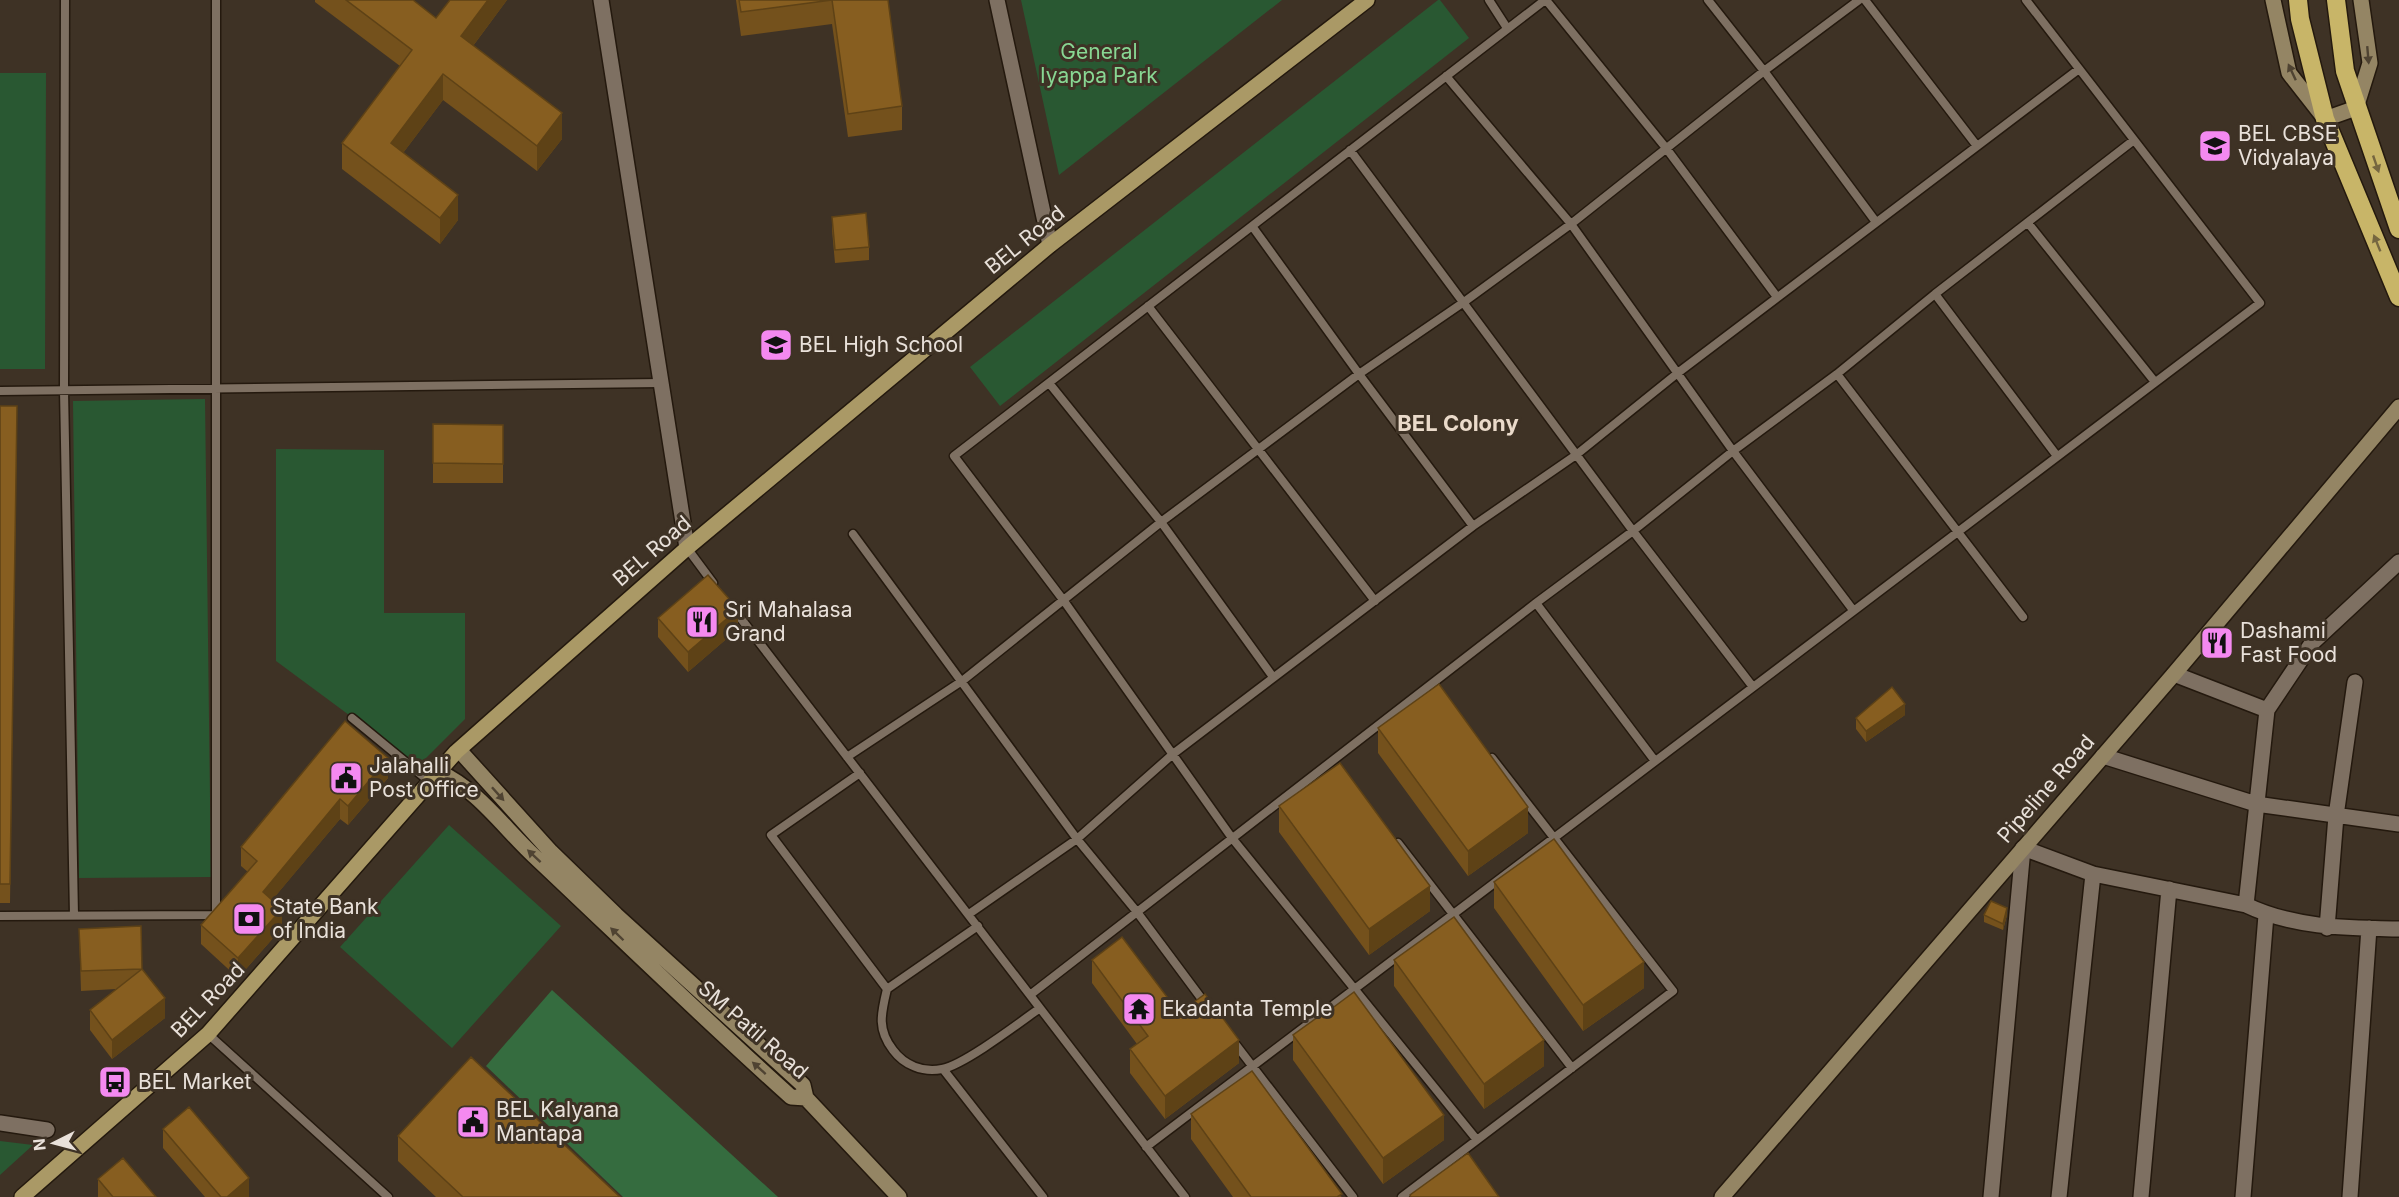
<svg xmlns="http://www.w3.org/2000/svg" width="2399" height="1197" font-family="Inter,sans-serif">
  <style>
    .green { fill: #295832 }
    .forest { fill: #356c3f }
    .lines { fill: none; stroke-linecap: round; stroke-linejoin: round }
    .lane-casing { stroke: #24190e; stroke-width: 11 }
    .street-casing { stroke: #24190e; stroke-width: 18 }
    .secondary-casing { stroke: #24190e; stroke-width: 18 }
    .primary-casing { stroke: #24190e; stroke-width: 18 }
    .highway-casing { stroke: #24190e; stroke-width: 21 }
    .lane { stroke: #7e7062; stroke-width: 8 }
    .street { stroke: #7e7062; stroke-width: 15 }
    .secondary { stroke: #948564; stroke-width: 15 }
    .primary { stroke: #a96; stroke-width: 15 }
    .highway { stroke: #c8b568; stroke-width: 18 }
    .wall { fill: #74511c }
    .shaded-wall { fill: #5e4216 }
    .building { fill: #875e20; stroke: #5e4216; stroke-width: 1.5 }
    .oneway { fill: #4f4332 }
    .oneway2 { fill: #756640 }
    .labels { text-anchor: middle; stroke-width: 6; stroke-linejoin: round; paint-order: stroke }
    .park-label { font-size: 21px; fill: #88d793; stroke: #3e3225 }
    .poi-label { font-size: 21px; fill: #e9e1da; stroke: #3e3225; text-anchor: start }
    .street-label { font-size: 21px; fill: #e9e1da; stroke: #3e3225 }
    .neighbourhood-label { font-size: 22px; font-weight: bold; fill: #eadaca; stroke: #3e3225 }
  </style>
  <rect width="100%" height="100%" fill="#3e3225"/>
  <path class="green" d="M1021,0H1282L1059,175Z
    M1438,0H1440L1469,38L1000,406L970,367Z
    M0,73H46L45,369H0Z
    M205,399L211,877L79,878L73,401Z
    M276,449L384,450V613H465V719L418,766L276,661Z
    M449,825L561,926L452,1048L340,947Z
    M0,1141L33,1145L0,1175Z"/>
  <path class="forest" d="M552,990L778,1197H623L486,1066Z"/>
  <g class="lines">
    <defs>
      <path id="lane" d="M65,0L64,390L74,915
        M1489,0L1507,28
        M1546,0L1666,148L1777,297
        M1708,0L1764,71L1876,222
        M1865,0L1977,146
        M1446,76L1571,224L1733,451L1853,610
        M1350,150L1633,531L1753,687
        M2028,223L2155,382
        M1252,226L1359,374L1473,526
        M1935,294L2057,456
        M1148,306L1375,601
        M1837,374L2023,617
        M1049,383L1161,522L1273,677
        M0,391L661,383
        M853,534L1077,839L1137,912L1207,1006
        M687,548L713,583
        M1536,603L1655,761
        M732,607L1185,1197
        M352,718L430,782
        M847,757L962,681L1161,522L1359,374L1464,302L1571,224L1764,71L1859,0
        M860,773L771,835L887,989
        M1398,843L1572,1068
        M969,914L1077,839L1173,754L1473,526L1576,455L1679,372L2079,69
        M0,916L216,915V0
        M978,926L887,989C881,1014 877,1029 893,1050C904,1065 923,1073 942,1069C964,1065 1019,1023 1040,1008
        M1030,995L1536,603L1633,531L1733,451L1837,374L1935,294L2134,140
        M208,1034L388,1197
        M1233,1041L1353,1197
        M943,1069L1043,1197
        M1477,1140L1232,838L1064,601L954,456L1545,0
        M1146,1147L2260,303L2026,0
        M1402,1197L1673,991L1492,758"/>
      <path id="street" d="M601,0L687,548
        M997,0L1050,245
        M2174,674L2267,710
        M2103,756L2256,804L2399,824
        M2246,905L2267,710L2312,643L2399,562
        M2327,928L2336,816L2355,682
        M0,1123L47,1130
        M1991,1197L2023,848L2093,874L2246,905C2294,928 2347,928 2399,929
        M2059,1197L2093,874
        M2141,1197L2169,889
        M2243,1197L2266,915
        M2350,1197L2369,928"/>
      <path id="secondary" d="M2273,0L2289,73L2325,119L2356,108L2370,63L2361,0
        M459,750L551,852L616,915L803,1085L806,1098
        M439,772C477,789 504,828 534,856C620,937 704,1019 791,1097L806,1098L899,1197
        M1722,1197L2174,674L2399,407"/>
      <path id="primary" d="M22,1197L208,1034L456,752L687,548L1050,245L1367,0"/>
      <path id="highway" d="M2298,0L2300,19L2325,119L2399,297
        M2336,0L2345,71L2399,229"/>
    </defs>
    <use href="#lane" class="lane-casing"/>
    <use href="#street" class="street-casing"/>
    <use href="#secondary" class="secondary-casing"/>
    <use href="#primary" class="primary-casing"/>
    <use href="#highway" class="highway-casing"/>
    <use href="#lane" class="lane"/>
    <use href="#street" class="street"/>
    <use href="#secondary" class="secondary"/>
    <use href="#primary" class="primary"/>
    <use href="#highway" class="highway"/>
  </g>
  <path class="wall" d="M315,0H413L436,18L507,0L473,46L562,139L537,171L443,100L403,153L458,220L440,244L342,169V143L400,66L315,2Z
    M736,0H888L902,106V130L848,137L832,24L741,36Z
    M832,217L869,247V260L835,263L832,230Z
    M0,406H17L10,903H0Z
    M433,424L503,425V483H433Z
    M658,618L738,629L688,672L658,637Z
    M1905,715L1866,742L1856,729V718Z
    M345,721L388,778L348,825L340,819L272,900L282,928L238,978L201,944V925L248,872L241,866V847Z
    M1378,728L1528,833L1468,876L1378,753Z
    M1279,806L1430,911L1369,955L1279,832Z
    M1494,882L1644,988L1583,1031L1494,908Z
    M1984,915H2007L2003,930L1984,922Z
    M79,929L142,969L165,1018L112,1059L90,1030V1010L116,989L81,991Z
    M1092,960L1179,1013L1239,1063L1165,1119L1130,1073V1049L1137,1044L1092,983Z
    M1394,960L1544,1066L1484,1109L1394,986Z
    M1293,1035L1444,1140L1383,1184L1293,1060Z
    M1191,1114L1342,1197H1233L1191,1139Z
    M163,1129L249,1197H205L163,1148Z
    M398,1136L620,1197H436L398,1161Z
    M98,1179L156,1197H98Z"/>
  <path class="shaded-wall" d="M488,0H507L461,62V36Z
    M443,74V100L391,169V143Z
    M562,113V139L537,171V146Z
    M458,195V220L440,244V218Z
    M738,609V629L688,672V652Z
    M1905,704V715L1866,742V731Z
    M388,758V778L348,825V806Z
    M340,799V819L263,911V892Z
    M1528,807V833L1468,876V851Z
    M1430,886V911L1369,955V929Z
    M2007,908V915L2003,930V924Z
    M282,909V928L238,978V958Z
    M1644,962V988L1583,1031V1005Z
    M165,998V1018L112,1059V1040Z
    M1239,1040V1063L1165,1119V1096Z
    M1544,1040V1066L1484,1109V1084Z
    M1444,1115V1140L1383,1184V1158Z
    M249,1178V1197H227Z"/>
  <path class="building" d="M346,0H413L436,18L450,0H488L461,36L562,113L537,146L443,74L391,143L458,195L440,218L342,143L412,50Z
    M739,0H888L902,106L848,114L832,0L741,12Z
    M866,213L869,247L835,250L832,217Z
    M0,406H17L10,884H0Z
    M433,424L503,425V464L433,463Z
    M708,575L738,609L688,652L658,618Z
    M1439,684L1528,807L1468,851L1378,728Z
    M1892,687L1905,704L1866,731L1856,718Z
    M345,721L388,758L348,806L340,799L263,892L282,909L238,958L201,925L257,861L241,847Z
    M1340,763L1430,886L1369,929L1279,806Z
    M1554,839L1644,962L1583,1005L1494,882Z
    M1991,901L2007,908L2003,924L1984,915Z
    M1454,917L1544,1040L1484,1084L1394,960Z
    M141,926L142,969L81,971L79,929Z
    M1122,937L1179,1013L1205,994L1239,1040L1165,1096L1130,1049L1148,1036L1092,960Z
    M142,969L165,998L112,1040L90,1010Z
    M1354,992L1444,1115L1383,1158L1293,1035L1318,1017L1319,1018Z
    M471,1057L620,1197H463L398,1136Z
    M1252,1071L1342,1194L1337,1197H1251L1191,1114Z
    M189,1107L249,1178L227,1197H221L163,1129Z
    M1468,1153L1499,1197H1411L1410,1195Z
    M123,1158L156,1197H113L98,1179Z"/>
  <defs><path id="oneway-solid" d="M-6-.8H1V-3.2L6.5 0L1 3.2V.8H-6Z" transform="scale(1.5)"/></defs>
  <g class="oneway">
    <use href="#oneway-solid" transform="translate(2368 55) rotate(85)"/>
    <use href="#oneway-solid" transform="translate(2292 72) rotate(-115)"/>
    <use href="#oneway-solid" transform="translate(498 794) rotate(48)"/>
    <use href="#oneway-solid" transform="translate(534 856) rotate(-137)"/>
    <use href="#oneway-solid" transform="translate(617 934) rotate(-136)"/>
    <use href="#oneway-solid" transform="translate(759 1068) rotate(-138)"/>
  </g>
  <g class="oneway2">
    <use href="#oneway-solid" transform="translate(2376 164) rotate(71)"/>
    <use href="#oneway-solid" transform="translate(2377 243) rotate(-112)"/>
  </g>
  <defs>
    <symbol id="school-square" viewBox="-11 -11 22 22"><rect x="-9" y="-9" width="18" height="18" rx="4" fill="#f489f0" stroke="#3e3225"/><path d="M0-5L7-2L0 1L-7-2ZM-4 1L0 2.5L4 1V4Q0 6-4 4Z" fill="#111"/></symbol>
    <symbol id="restaurant-square" viewBox="-11 -11 22 22"><rect x="-9" y="-9" width="18" height="18" rx="4" fill="#f489f0" stroke="#3e3225"/><path d="M-5-6h1v4h1v-4h1v4h1v-4h1v5L-1.5 .5V6h-2V.5L-5-1ZM5-6V6H3V1.5H1.5Q1.5-4 5-6Z" fill="#111"/></symbol>
    <symbol id="civic-square" viewBox="-11 -11 22 22"><rect x="-9" y="-9" width="18" height="18" rx="4" fill="#f489f0" stroke="#3e3225"/><path d="M-.6-6.5H3V-4.5H.6V-3L4-1V1h2V6H-6V1h2V-1L-.6-3ZM-1.2 2.5V6h2.4V2.5Z" fill="#111"/></symbol>
    <symbol id="bank-square" viewBox="-11 -11 22 22"><rect x="-9" y="-9" width="18" height="18" rx="4" fill="#f489f0" stroke="#3e3225"/><path d="M-6-4H6V4H-6ZM0-2.3a2.3 2.3 0 1 0 0 4.6a2.3 2.3 0 1 0 0-4.6Z" fill="#111"/></symbol>
    <symbol id="temple-square" viewBox="-11 -11 22 22"><rect x="-9" y="-9" width="18" height="18" rx="4" fill="#f489f0" stroke="#3e3225"/><path d="M0-6L5-2H3V0L6.5 2.5H4V6H1.5V3h-3V6H-4V2.5H-6.5L-3 0V-2H-5Z" fill="#111"/></symbol>
    <symbol id="bus-square" viewBox="-11 -11 22 22"><rect x="-9" y="-9" width="18" height="18" rx="4" fill="#f489f0" stroke="#3e3225"/><path d="M-5-6H5V4H4V6H2V4H-2V6H-4V4H-5ZM-3.5-4V0h7V-4ZM-3.5 1.2v1.5H-2V1.2ZM2 1.2v1.5H3.5V1.2Z" fill="#111"/></symbol>
  </defs>
  <g fill-rule="evenodd">
    <use href="#school-square" x="2196" y="127" width="38" height="38"/>
    <use href="#school-square" x="757" y="326" width="38" height="38"/>
    <use href="#restaurant-square" x="683" y="603" width="38" height="38"/>
    <use href="#restaurant-square" x="2198" y="624" width="38" height="38"/>
    <use href="#civic-square" x="327" y="759" width="38" height="38"/>
    <use href="#bank-square" x="230" y="900" width="38" height="38"/>
    <use href="#temple-square" x="1120" y="990" width="38" height="38"/>
    <use href="#bus-square" x="96" y="1063" width="38" height="38"/>
    <use href="#civic-square" x="454" y="1103" width="38" height="38"/>
  </g>
  <g class="labels">
    <g class="park-label">
      <text x="1099" y="59">General<tspan x="1099" dy="24">Iyappa Park</tspan></text>
    </g>
    <g class="poi-label">
      <text x="2238" y="141">BEL CBSE<tspan x="2238" dy="24">Vidyalaya</tspan></text>
      <text x="799" y="352">BEL High School</text>
      <text x="725" y="617">Sri Mahalasa<tspan x="725" dy="24">Grand</tspan></text>
      <text x="2240" y="638">Dashami<tspan x="2240" dy="24">Fast Food</tspan></text>
      <text x="369" y="773">Jalahalli<tspan x="369" dy="24">Post Office</tspan></text>
      <text x="272" y="914">State Bank<tspan x="272" dy="24">of India</tspan></text>
      <text x="1162" y="1016">Ekadanta Temple</text>
      <text x="138" y="1089">BEL Market</text>
      <text x="496" y="1117">BEL Kalyana<tspan x="496" dy="24">Mantapa</tspan></text>
    </g>
    <g class="street-label">
      <text transform="translate(1025 240) rotate(-39)" y="7">BEL Road</text>
      <text transform="translate(652 551) rotate(-41)" y="7">BEL Road</text>
      <text transform="translate(2046 789) rotate(-49)" y="7">Pipeline Road</text>
      <text transform="translate(208 1000) rotate(-46)" y="7">BEL Road</text>
      <text transform="translate(753 1030) rotate(41)" y="7">SM Patil Road</text>
    </g>
    <g class="neighbourhood-label">
      <text x="1458" y="431">BEL Colony</text>
    </g>
  </g>
  <g transform="translate(54 1143) rotate(264)" stroke="#3e3225" stroke-width="4.5" paint-order="stroke">
  <path d="M0-4.5L10 22L0 15L-10 22Z" fill="#e9e1da"/>
  <text y="-9" font-size="16" font-weight="bold" text-anchor="middle" fill="#e9e1da">N</text>
  </g>
</svg>
